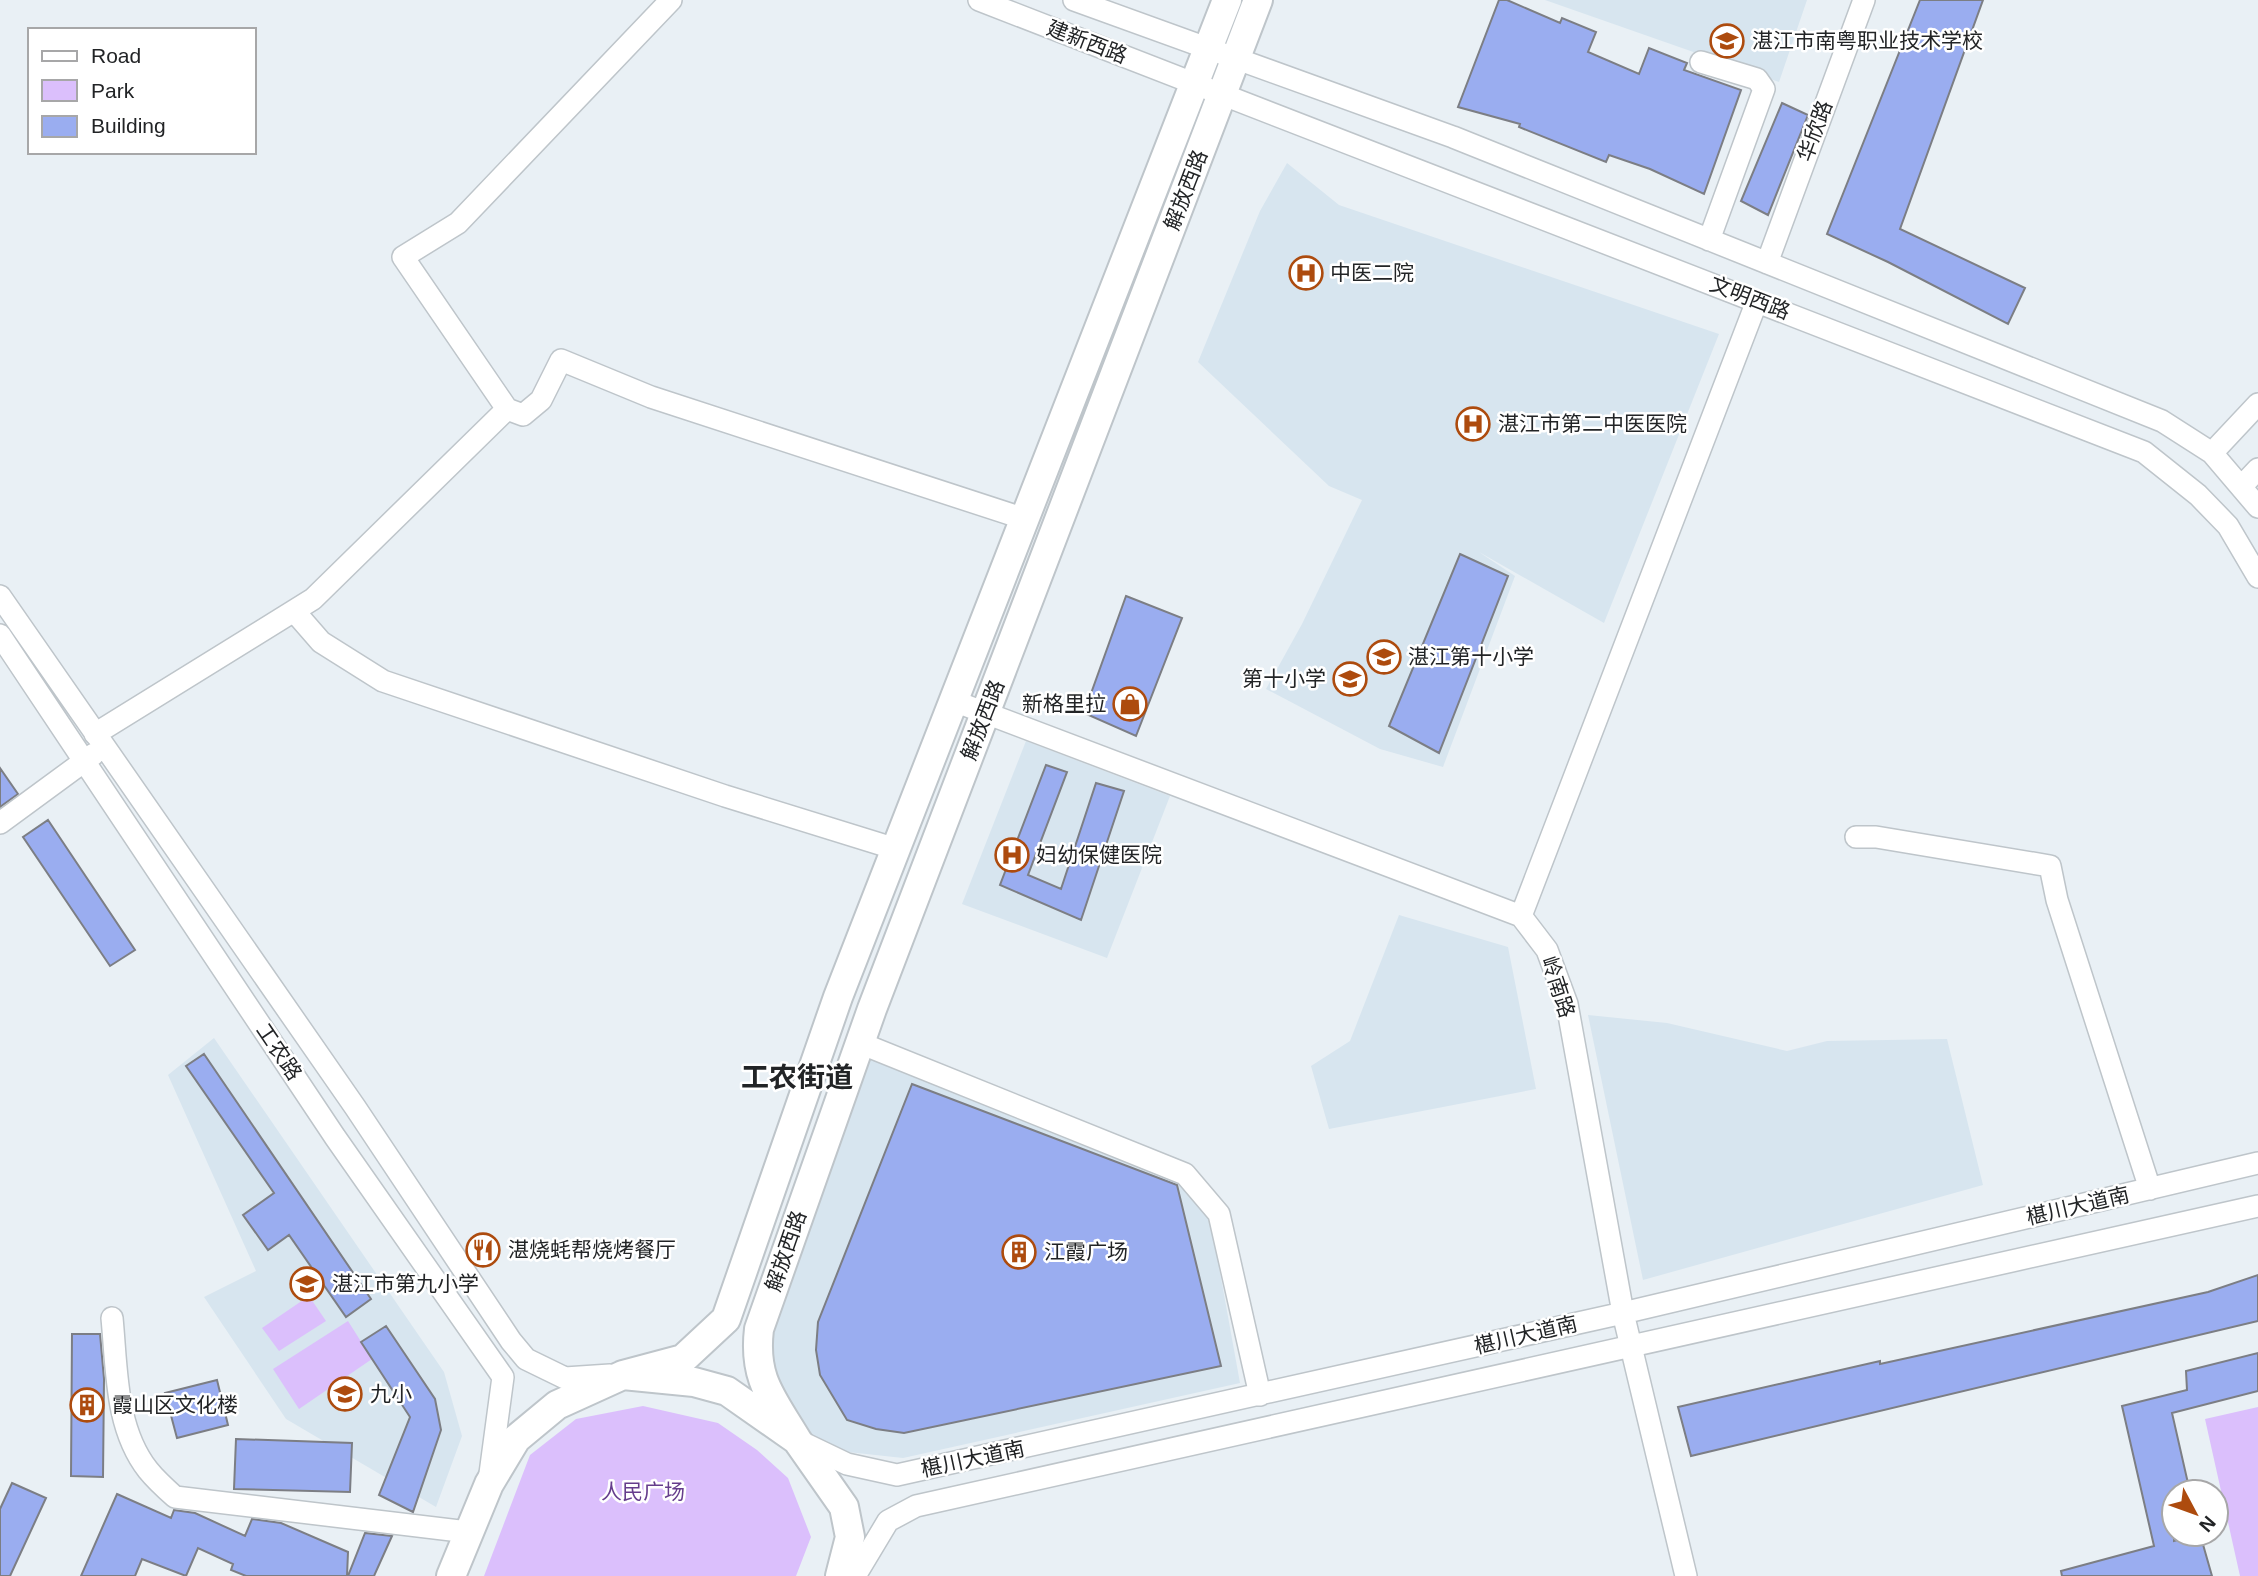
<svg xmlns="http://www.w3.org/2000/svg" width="2258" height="1576" font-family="Helvetica,'Noto Sans SC',sans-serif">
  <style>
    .built { fill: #d7e5ef }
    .green { fill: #dbbffc }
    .building { fill: #9aadf0; stroke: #7c7e84; stroke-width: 2 }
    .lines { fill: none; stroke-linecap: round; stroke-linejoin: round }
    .minor-casing { stroke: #bec5ca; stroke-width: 24 }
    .major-casing { stroke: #bec5ca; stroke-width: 32 }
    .minor { stroke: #fff; stroke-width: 21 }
    .major { stroke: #fff; stroke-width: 28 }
    .labels { text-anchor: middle; stroke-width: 5; stroke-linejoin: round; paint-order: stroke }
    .poi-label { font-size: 21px; fill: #222426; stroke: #fff; text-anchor: start }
    .street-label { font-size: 21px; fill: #222426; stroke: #fff }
    .park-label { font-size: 21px; fill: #653d8c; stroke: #fff }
    .district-label { font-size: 28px; font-weight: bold; fill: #222426; stroke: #fff }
  </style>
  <rect width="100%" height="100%" fill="#e9f0f5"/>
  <path class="built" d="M1545,0H1807L1779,82Z
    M1287,163L1339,205L1719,334L1604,623L1479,552L1515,576L1443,767L1380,749L1266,689L1302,624L1362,500L1329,486L1198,362L1260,211Z
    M1026,741L1170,796L1107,958L962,904Z
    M1399,915L1508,947L1536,1089L1329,1129L1311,1066L1350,1041Z
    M1588,1015L1667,1023L1787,1051L1827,1041L1947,1039L1983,1185L1643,1280Z
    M214,1038L444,1372L462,1436L436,1507L286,1419L204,1297L256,1271L168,1075Z
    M868,1057L1181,1179L1210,1217L1240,1383L903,1458L848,1452L804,1432L773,1376L771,1337Z"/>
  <path class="green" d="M309,1296L326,1321L279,1351L262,1328Z
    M348,1321L372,1359L299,1409L273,1369Z
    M643,1406L718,1423L757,1450L788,1478L811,1537L796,1576H484L530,1455L576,1419Z
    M2258,1407V1576H2240L2205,1419Z"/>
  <path class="building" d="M1499,0H1507L1560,23L1562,18L1596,32L1588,52L1639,74L1649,48L1687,63L1684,70L1741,90L1704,194L1650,169L1609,155L1606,162L1519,127L1520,124L1458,107Z
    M1920,0H1983L1900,229L2025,288L2008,324L1888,262L1827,234Z
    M1782,103L1808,115L1768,215L1741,201Z
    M1460,554L1508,576L1439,753L1389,726Z
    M1126,596L1182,618L1136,736L1084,713Z
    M1046,765L1067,772L1028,875L1061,889L1096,783L1124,791L1081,920L1000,885Z
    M0,768L18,794L0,807Z
    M48,820L135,950L110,966L23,837Z
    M204,1054L371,1299L346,1317L289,1235L268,1250L243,1215L274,1193L186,1066Z
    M912,1084L1177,1185L1221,1366L904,1433L876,1429L847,1420L820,1375L816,1350L818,1322Z
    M2258,1275V1321L1691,1456L1678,1407L1880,1361V1364L2208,1292Z
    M386,1326L435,1399L441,1430L413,1512L379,1495L410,1417L361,1342Z
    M72,1334H100L104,1379L103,1477L71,1476Z
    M2258,1353V1391L2172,1413L2190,1492H2174V1541L2200,1534L2212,1576H2062L2061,1571L2154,1546L2122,1406L2187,1390L2186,1371Z
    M217,1380L228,1425L177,1438L165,1393Z
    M236,1439L352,1443L350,1492L234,1489Z
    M12,1483L46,1498L10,1576H0V1509Z
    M117,1494L171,1518L174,1510L195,1513L245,1536L252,1519L281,1523L348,1552L347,1576H246L231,1570L233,1564L198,1548L186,1576L142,1559L135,1576H81Z
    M365,1533L392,1536L374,1576H348Z"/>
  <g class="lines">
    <defs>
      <path id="minor" d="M979,0L2144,452L2198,495L2228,526L2258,577
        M1074,0L1453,137L2162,421L2212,453L2258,507
        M1701,62L1757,79L1764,89L1709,240
        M1767,263L1864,0
        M507,409L523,415L541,400L561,360L651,397L1025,519
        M2212,453L2258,404
        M2241,487L2258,469
        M0,596L355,1107L511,1341L526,1359L565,1378L610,1375
        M294,611L321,642L383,681L725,796L896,849
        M0,635L335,1137L503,1377L489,1481
        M954,701L1521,916L1547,950L1567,1004L1623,1313L1686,1576
        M95,734L313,599L507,409L403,257L458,223L671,0
        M0,823L94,754
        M1856,837H1876L2050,866L2057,900L2150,1189
        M1521,916L1757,301
        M860,1043L1185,1174L1219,1214L1260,1395
        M112,1318C117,1369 115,1428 148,1470C156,1480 166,1489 175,1497L468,1532
        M797,1440L847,1464L897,1475L1623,1313L2258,1163
        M855,1576L888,1521L916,1506L2258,1206"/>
      <path id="major" d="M623,1375L683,1359L726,1319L838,997L1227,0
        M797,1440C772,1398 753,1379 759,1329L872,1009L1258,0
        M451,1576L489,1484L516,1439L557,1405L623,1375L694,1382L727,1391L797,1440L844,1507L850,1537L840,1576"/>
    </defs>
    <use href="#minor" class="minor-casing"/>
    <use href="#major" class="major-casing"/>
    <use href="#minor" class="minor"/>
    <use href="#major" class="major"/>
  </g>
  <defs>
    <symbol id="school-ring" viewBox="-11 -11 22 22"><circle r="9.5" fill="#fff" stroke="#ad4b0e" stroke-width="1.5"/><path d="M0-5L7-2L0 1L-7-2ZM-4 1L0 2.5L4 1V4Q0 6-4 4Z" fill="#ad4b0e"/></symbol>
    <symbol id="hospital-ring" viewBox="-11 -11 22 22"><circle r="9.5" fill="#fff" stroke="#ad4b0e" stroke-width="1.5"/><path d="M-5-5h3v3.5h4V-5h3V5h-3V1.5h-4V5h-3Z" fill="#ad4b0e"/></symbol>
    <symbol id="shop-ring" viewBox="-11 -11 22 22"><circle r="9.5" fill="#fff" stroke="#ad4b0e" stroke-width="1.5"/><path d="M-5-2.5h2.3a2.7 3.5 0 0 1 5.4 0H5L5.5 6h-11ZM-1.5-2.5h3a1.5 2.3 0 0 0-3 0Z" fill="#ad4b0e"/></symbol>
    <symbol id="restaurant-ring" viewBox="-11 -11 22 22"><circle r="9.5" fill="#fff" stroke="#ad4b0e" stroke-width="1.5"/><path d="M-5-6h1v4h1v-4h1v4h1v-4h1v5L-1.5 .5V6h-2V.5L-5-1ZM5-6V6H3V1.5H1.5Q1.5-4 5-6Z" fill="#ad4b0e"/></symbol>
    <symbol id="building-ring" viewBox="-11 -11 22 22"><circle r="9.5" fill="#fff" stroke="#ad4b0e" stroke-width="1.5"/><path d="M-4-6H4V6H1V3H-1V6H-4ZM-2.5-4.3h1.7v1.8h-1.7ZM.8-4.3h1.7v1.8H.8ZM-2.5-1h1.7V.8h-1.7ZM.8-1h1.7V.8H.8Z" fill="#ad4b0e"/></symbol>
  </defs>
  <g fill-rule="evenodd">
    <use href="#school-ring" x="1708" y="22" width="38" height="38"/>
    <use href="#hospital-ring" x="1287" y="254" width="38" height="38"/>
    <use href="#hospital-ring" x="1454" y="405" width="38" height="38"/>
    <use href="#school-ring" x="1365" y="638" width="38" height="38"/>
    <use href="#school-ring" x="1331" y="660" width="38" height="38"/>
    <use href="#shop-ring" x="1111" y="685" width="38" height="38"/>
    <use href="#hospital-ring" x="993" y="836" width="38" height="38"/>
    <use href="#restaurant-ring" x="464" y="1231" width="38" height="38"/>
    <use href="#building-ring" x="1000" y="1233" width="38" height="38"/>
    <use href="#school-ring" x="288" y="1265" width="38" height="38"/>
    <use href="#school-ring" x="326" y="1375" width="38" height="38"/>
    <use href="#building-ring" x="68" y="1386" width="38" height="38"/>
  </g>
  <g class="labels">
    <g class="poi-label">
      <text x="1752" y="48">湛江市南粤职业技术学校</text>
      <text x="1330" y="280">中医二院</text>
      <text x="1498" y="431">湛江市第二中医医院</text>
      <text x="1408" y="664">湛江第十小学</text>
      <text x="1326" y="686" text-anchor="end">第十小学</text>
      <text x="1106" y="711" text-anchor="end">新格里拉</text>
      <text x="1036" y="862">妇幼保健医院</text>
      <text x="508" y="1257">湛烧蚝帮烧烤餐厅</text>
      <text x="1044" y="1259">江霞广场</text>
      <text x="332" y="1291">湛江市第九小学</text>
      <text x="370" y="1401">九小</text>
      <text x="112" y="1412">霞山区文化楼</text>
    </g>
    <g class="street-label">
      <text transform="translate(1087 42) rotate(21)" y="7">建新西路</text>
      <text transform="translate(1815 131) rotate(-70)" y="7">华欣路</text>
      <text transform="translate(1186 190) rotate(-69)" y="7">解放西路</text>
      <text transform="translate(1750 298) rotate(21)" y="7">文明西路</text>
      <text transform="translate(983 720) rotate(-69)" y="7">解放西路</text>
      <text transform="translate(1558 987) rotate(72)" y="7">岭南路</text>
      <text transform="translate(279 1052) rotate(56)" y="7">工农路</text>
      <text transform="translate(2078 1206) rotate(-13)" y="7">椹川大道南</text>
      <text transform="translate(786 1251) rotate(-71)" y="7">解放西路</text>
      <text transform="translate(1526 1335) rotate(-13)" y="7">椹川大道南</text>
      <text transform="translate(973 1459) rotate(-12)" y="7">椹川大道南</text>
    </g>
    <g class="park-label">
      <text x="643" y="1499">人民广场</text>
    </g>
    <g class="district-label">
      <text x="797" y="1087">工农街道</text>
    </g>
  </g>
  <rect x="28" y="28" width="228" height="126" fill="#ffffff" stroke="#a7a7a8" stroke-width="2"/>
  <rect x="42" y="51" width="35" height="10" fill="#ffffff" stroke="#a7a7a8" stroke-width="2"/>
  <text x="91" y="63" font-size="21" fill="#222426">Road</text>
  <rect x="42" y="80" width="35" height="21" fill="#dbbffc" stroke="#a7a7a8" stroke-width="2"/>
  <text x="91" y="98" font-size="21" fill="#222426">Park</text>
  <rect x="42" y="116" width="35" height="21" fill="#9aadf0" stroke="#a7a7a8" stroke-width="2"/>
  <text x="91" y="133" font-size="21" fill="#222426">Building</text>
  <g transform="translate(2195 1513) rotate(131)"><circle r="33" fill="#ffffff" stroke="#a7a7a8" stroke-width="2"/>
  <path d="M0-5L12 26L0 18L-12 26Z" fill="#ad4b0e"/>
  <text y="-10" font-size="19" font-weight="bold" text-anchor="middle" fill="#222426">N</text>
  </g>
</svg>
